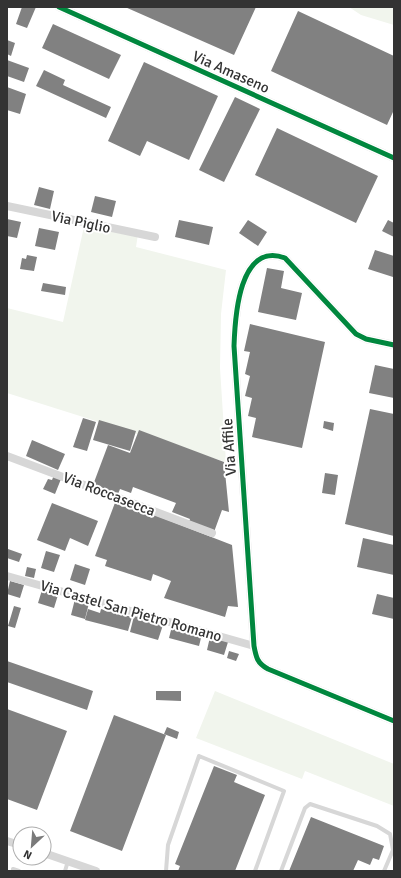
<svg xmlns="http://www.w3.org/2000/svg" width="401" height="878" font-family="Signika,sans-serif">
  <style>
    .green { fill: #f1f5ed }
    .building { fill: #818181 }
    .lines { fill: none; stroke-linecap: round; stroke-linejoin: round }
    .service { stroke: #d7d7d7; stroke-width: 4 }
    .minor { stroke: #d7d7d7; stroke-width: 8 }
    .cycleway-casing { stroke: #fff; stroke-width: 8 }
    .cycleway { stroke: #00873e; stroke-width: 5 }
    .labels { text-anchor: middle; stroke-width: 4; stroke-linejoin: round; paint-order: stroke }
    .street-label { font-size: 15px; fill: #333; stroke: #fff }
  </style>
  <rect width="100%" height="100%" fill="#fff"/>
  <path class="green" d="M349,7H394V25L361,15Z
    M85,222L138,234L136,247L226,270L221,314L220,368L226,462L7,393V308L63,322Z
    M215,691L394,764V806L305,771L302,779L196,738Z"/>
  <path class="building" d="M22,7H36L27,28L16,24Z
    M125,7H256L234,55Z
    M298,11L394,56V113L393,112L387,125L271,71Z
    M53,24L121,55L109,79L42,48Z
    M7,40L15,43L11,56L7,54Z
    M7,60L29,68L24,82L7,76Z
    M144,62L218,96L189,160L147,141L140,156L108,141Z
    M44,70L65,80L63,85L111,107L106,118L36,86Z
    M7,87L26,94L20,114L7,110Z
    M235,97L260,109L224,182L199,170Z
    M277,128L378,176L356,223L255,175Z
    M39,187L54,191L50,209L34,205Z
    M95,196L116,201L112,217L91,212Z
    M7,219L21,222L17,238L7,236Z
    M179,220L213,227L209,245L175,237Z
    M248,220L267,232L258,246L239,233Z
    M388,220L394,223V237L382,231Z
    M39,228L59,232L55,250L35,246Z
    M375,250L394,256L393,277L368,269Z
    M27,255L37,257L34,271L20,269L22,258L26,259Z
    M267,268L284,271L281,288L302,293L296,320L258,312Z
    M43,283L66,287L65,295L41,291Z
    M250,324L325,342L302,448L252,437L256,418L248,416L252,398L245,396L250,376L245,374L250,352L244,351Z
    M375,365L394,369V398L369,393Z
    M370,409L394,414V536L345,524Z
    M83,418L96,422L87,451L73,447Z
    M99,420L136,431L130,451L93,440Z
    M324,421L334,423L333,431L323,428Z
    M139,430L224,462L229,512L222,510L214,532L189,522L190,519L172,512L176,503L133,487L131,493L120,489L118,494L93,485L108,445L130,453Z
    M32,440L65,454L58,470L26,456Z
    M325,473L338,475L335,495L322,493Z
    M54,475L61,479L55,494L43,489L48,479L52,480Z
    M116,500L232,545L238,607L228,606L225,617L164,598L171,581L153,574L151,581L105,566L107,560L95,556Z
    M52,503L98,521L88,546L70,538L65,551L37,540Z
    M363,538L394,545V575L357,567Z
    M8,549L22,554L19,562L7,558Z
    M46,551L60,555L54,572L41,568Z
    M75,564L90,569L85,585L70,580Z
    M27,567L36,569L34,578L25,576Z
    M10,581L24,585L20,598L7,594Z
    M42,590L58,595L54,608L38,603Z
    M377,594L394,598V619L372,614Z
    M75,599L89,603L85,619L71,615Z
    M14,606L21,608L15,628L8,626Z
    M88,609L100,613L101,609L132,617L128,631L85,620Z
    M134,616L163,625L158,640L130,632Z
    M172,626L202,634L199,646L169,638Z
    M210,637L228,642L224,655L207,650Z
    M229,651L239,654L236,661L227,658Z
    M7,661L93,691L87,710L7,682Z
    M156,691H181V701L156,700Z
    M7,709L67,731L37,810L7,799Z
    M114,715L166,735L122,851L70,831Z
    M167,727L179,732L177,739L164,734Z
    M214,766L237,775L234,782L265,795L235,871H178L180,866L175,864Z
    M311,817L384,846L379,860L373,858L370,865L358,860L353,871H289Z"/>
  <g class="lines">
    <path class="service" d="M13,869L19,871
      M65,871L68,861
      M166,871L168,845L199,756L284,791L255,871
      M281,871L305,808L310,804L377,826L390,834L393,850L384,871"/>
    <path class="minor" d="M59,7L394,158
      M7,206L155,237
      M394,345L366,339L356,334L285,258C239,241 235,317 234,346L254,646C256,657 257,663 268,669L394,721
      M7,456L212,533
      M7,576L254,646
      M7,841L20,845
      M44,853L96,871"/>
    <defs>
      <path id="cycleway" d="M59,7L394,158
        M394,345L366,339L356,334L285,258C239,241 235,317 234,346L254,646C256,657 257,663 268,669L394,721"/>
    </defs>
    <use href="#cycleway" class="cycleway-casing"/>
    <use href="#cycleway" class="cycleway"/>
  </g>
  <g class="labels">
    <g class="street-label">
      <text transform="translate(231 72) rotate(24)" y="5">Via Amaseno</text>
      <text transform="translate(81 222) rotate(12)" y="5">Via Piglio</text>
      <text transform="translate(229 447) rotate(-94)" y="5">Via Affile</text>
      <text transform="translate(109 494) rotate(21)" y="5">Via Roccasecca</text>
      <text transform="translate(131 611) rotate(16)" y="5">Via Castel San Pietro Romano</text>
    </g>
  </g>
  <rect width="401" height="878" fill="none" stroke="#333333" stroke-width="16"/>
  <g transform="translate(32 846) rotate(206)"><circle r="19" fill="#ffffff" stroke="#adadad"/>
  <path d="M0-3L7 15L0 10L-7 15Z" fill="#7a7a7a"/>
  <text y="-6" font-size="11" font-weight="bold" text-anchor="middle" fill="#333333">N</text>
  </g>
</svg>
